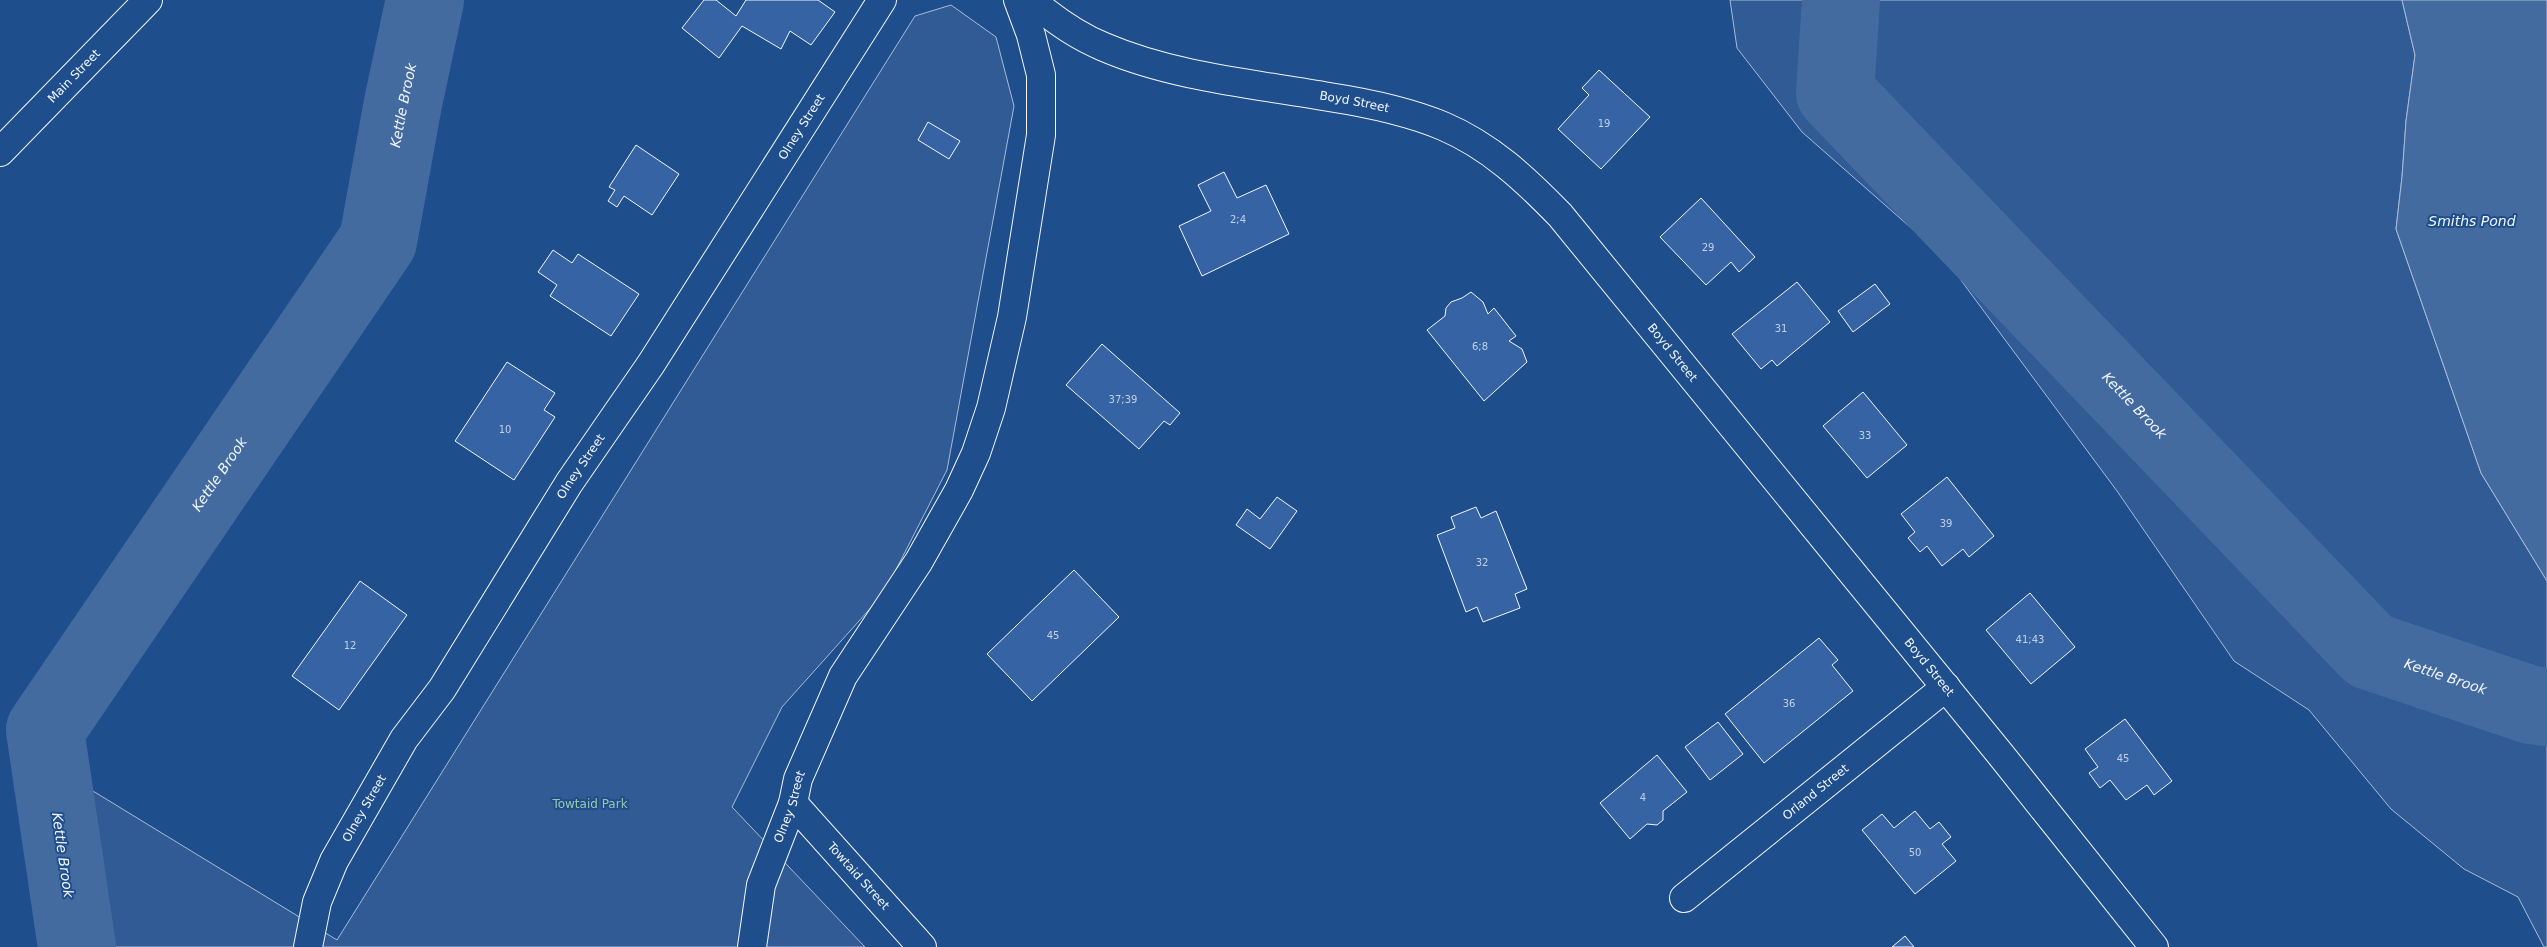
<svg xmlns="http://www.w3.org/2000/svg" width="2547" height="947" font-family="'DejaVu Sans',sans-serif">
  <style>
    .built { fill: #305b95; stroke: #a8bbd7 }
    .water { fill: #446ba0; stroke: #a8bbd7 }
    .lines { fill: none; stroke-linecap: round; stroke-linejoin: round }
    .river { stroke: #446ba0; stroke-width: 78 }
    .building { fill: #3563a3; stroke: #f2f6ff }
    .street-casing { stroke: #f2f6ff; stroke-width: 30 }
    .highway-casing { stroke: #f2f6ff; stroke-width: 30 }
    .street { stroke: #1f4e8c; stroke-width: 28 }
    .highway { stroke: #1f4e8c; stroke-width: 28 }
    .labels { text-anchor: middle; stroke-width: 4; stroke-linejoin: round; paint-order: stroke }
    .number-label { font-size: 10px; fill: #c3d1e8 }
    .street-label { font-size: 12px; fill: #f2f6ff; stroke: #1f4e8c }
    .park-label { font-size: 12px; fill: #97c8a6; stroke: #1f4e8c }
    .water-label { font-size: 14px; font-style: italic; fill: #f2f6ff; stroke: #1f4e8c }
  </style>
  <rect width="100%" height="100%" fill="#1f4e8c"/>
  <path class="built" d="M1730,0H2402L2415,55L2406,121L2402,177L2396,229L2481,473L2547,581V947H2544L2518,897L2464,869L2391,809L2309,710L2234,661L2117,491L1943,256L1802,132L1737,48Z
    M951,5L996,37L1014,106L947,470L884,593L782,707L732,807L865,947H97L83,908L70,777L337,940L915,16Z"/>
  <path class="water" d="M2402,0H2547V581L2481,473L2396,229L2402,177L2406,121L2415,55Z"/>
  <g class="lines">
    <g class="river">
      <path id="s1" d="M1841,0L1835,93L2370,651L2531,705L2547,707"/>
      <path id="s2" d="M77,947L45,730L378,241L403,103L425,0"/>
    </g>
  </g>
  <path class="building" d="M704,0H716L736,16L746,0H818L835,12L811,45L790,31L781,49L742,26L719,58L682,28Z
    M1599,70L1650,117L1601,169L1558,129L1589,95L1582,88Z
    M928,122L960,141L949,159L918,140Z
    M636,145L679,174L652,215L624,196L617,207L608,201L615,190L609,187Z
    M1224,172L1237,198L1266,185L1289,234L1202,276L1179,226L1211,211L1198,185Z
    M1701,198L1755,257L1739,272L1731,262L1706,285L1660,237Z
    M553,250L572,263L578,254L639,294L611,336L550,296L557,285L538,272Z
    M1797,282L1830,322L1777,366L1772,360L1761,369L1732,334Z
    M1875,284L1890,304L1853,332L1838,311Z
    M1471,292L1483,302L1488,314L1494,308L1516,336L1509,341L1522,349L1527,362L1484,401L1427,330L1445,316L1446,308L1451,302L1462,298Z
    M1102,344L1180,413L1170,425L1164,421L1139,449L1066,385Z
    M507,362L555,393L544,410L555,417L514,480L455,441Z
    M1863,392L1907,445L1867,478L1823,426Z
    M1947,477L1994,536L1969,557L1963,549L1942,566L1927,546L1920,552L1908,538L1915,532L1901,514Z
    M1277,497L1297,511L1270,549L1236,525L1247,509L1260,519Z
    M1476,507L1481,518L1496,511L1527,589L1515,594L1520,608L1483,622L1477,607L1466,612L1437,535L1455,528L1451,517Z
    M1074,570L1119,617L1032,701L987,654Z
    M360,581L407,615L339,710L292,676Z
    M2030,593L2075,647L2031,684L1986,630Z
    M1819,638L1838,660L1832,665L1853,691L1764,763L1725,714Z
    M2125,719L2172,781L2154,795L2147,785L2126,800L2110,780L2100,788L2089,773L2098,767L2085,749Z
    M1718,722L1743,754L1710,780L1685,747Z
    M1657,755L1687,792L1663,811V820L1657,825L1647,824L1630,839L1600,803Z
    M1915,811L1930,829L1939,822L1951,837L1942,844L1956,861L1915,894L1862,830L1882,814L1894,828Z
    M1905,936L1914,947H1892Z"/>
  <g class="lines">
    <defs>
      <g id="street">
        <path id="s3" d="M1031,0C1053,19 1077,36 1104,47C1174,77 1255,84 1329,97C1368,103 1407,111 1443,126C1490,146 1525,179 1560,215L2001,755L2154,947"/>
        <path id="s4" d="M793,803L922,947"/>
        <path id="s5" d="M1684,898L1946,687"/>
        <path id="s6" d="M308,947L317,902L334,861L404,739L442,689L569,483L651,364L882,0"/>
        <path id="s7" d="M752,947L761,885L793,803L798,779L843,676L919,561L959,490L976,453L991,408L1012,317L1041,135V75L1031,35L1018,0"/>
      </g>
      <g id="highway">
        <path id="s8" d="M0,152L148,0"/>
      </g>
    </defs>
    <use href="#street" class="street-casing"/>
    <use href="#highway" class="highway-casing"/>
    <use href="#street" class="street"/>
    <use href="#highway" class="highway"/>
  </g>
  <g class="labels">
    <g class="number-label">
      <text x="1604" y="127">19</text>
      <text x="1238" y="223">2;4</text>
      <text x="1708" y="251">29</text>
      <text x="1781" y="332">31</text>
      <text x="1480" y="350">6;8</text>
      <text x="1123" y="403">37;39</text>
      <text x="505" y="433">10</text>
      <text x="1865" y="439">33</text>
      <text x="1946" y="527">39</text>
      <text x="1482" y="566">32</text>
      <text x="1053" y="639">45</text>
      <text x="2030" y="643">41;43</text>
      <text x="350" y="649">12</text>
      <text x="1789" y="707">36</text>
      <text x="2123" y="762">45</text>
      <text x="1643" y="801">4</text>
      <text x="1915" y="856">50</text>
    </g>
    <g class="street-label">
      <text dy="4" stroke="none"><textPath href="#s8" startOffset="106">Main Street</textPath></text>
      <text dy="4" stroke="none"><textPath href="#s3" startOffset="344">Boyd Street</textPath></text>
      <text dy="4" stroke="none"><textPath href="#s6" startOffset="961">Olney Street</textPath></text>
      <text dy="4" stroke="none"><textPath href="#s3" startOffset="762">Boyd Street</textPath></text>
      <text dy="4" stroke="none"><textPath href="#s6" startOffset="556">Olney Street</textPath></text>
      <text dy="4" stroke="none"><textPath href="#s3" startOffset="1168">Boyd Street</textPath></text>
      <text dy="4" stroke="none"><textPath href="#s5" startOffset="169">Orland Street</textPath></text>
      <text dy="4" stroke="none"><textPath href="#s7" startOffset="146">Olney Street</textPath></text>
      <text dy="4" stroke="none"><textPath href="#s6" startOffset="151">Olney Street</textPath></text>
      <text dy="4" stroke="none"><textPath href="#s4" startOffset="98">Towtaid Street</textPath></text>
    </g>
    <g class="park-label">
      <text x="590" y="808">Towtaid Park</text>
    </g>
    <g class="water-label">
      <text dy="5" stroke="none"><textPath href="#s2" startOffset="949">Kettle Brook</textPath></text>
      <text x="2472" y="226">Smiths Pond</text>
      <text dy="5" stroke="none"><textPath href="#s1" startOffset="526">Kettle Brook</textPath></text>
      <text dy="5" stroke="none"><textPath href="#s2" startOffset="529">Kettle Brook</textPath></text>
      <text dy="5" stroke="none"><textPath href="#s1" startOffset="946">Kettle Brook</textPath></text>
      <text transform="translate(63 855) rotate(82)" y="5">Kettle Brook</text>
    </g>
  </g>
</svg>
